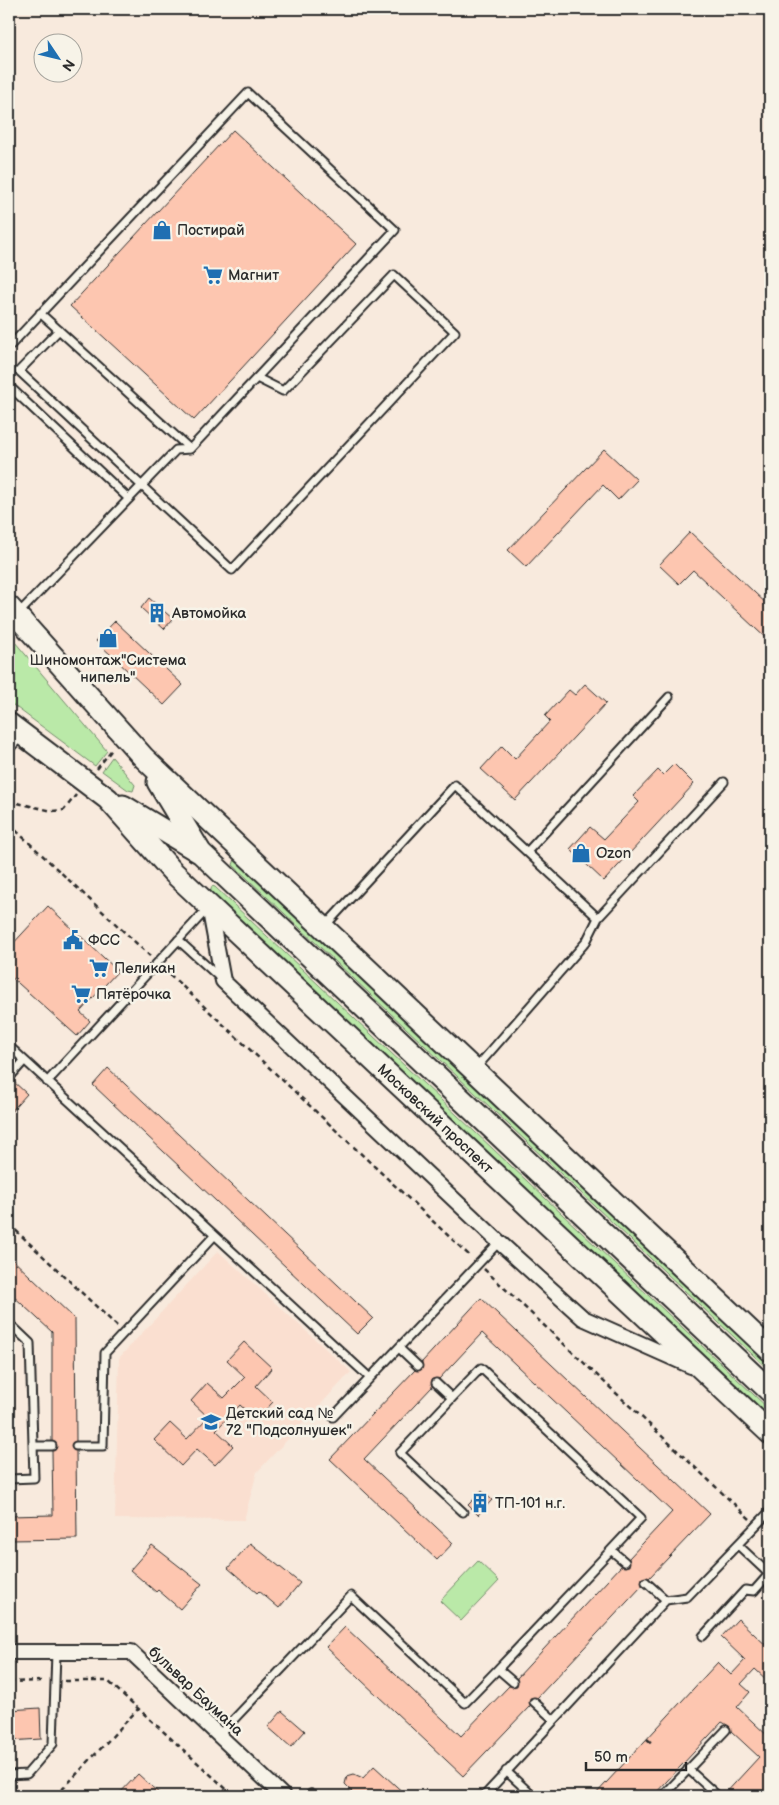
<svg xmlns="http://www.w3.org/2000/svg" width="779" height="1805" font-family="'Balsamiq Sans',sans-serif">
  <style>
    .built { fill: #fadfd0 }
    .green { fill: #bae9a8; stroke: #728a6a }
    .building { fill: #fdc6b0; stroke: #2b2b2b }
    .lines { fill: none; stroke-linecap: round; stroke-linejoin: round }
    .service-casing { stroke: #2b2b2b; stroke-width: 11 }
    .minor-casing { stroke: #2b2b2b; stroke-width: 18 }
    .primary-casing { stroke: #2b2b2b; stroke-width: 25 }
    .path { stroke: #2b2b2b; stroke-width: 2.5; stroke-dasharray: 5 4; stroke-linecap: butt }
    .service { stroke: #f7f3e8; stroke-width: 7 }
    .minor { stroke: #f7f3e8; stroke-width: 14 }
    .primary { stroke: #f7f3e8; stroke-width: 21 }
    .labels { text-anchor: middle; stroke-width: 5; stroke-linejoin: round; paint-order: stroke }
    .poi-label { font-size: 15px; fill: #2b2b2b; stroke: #f7f3e8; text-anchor: start }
    .street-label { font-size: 15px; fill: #2b2b2b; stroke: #f7f3e8 }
  </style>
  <rect width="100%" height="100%" fill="#f8eadd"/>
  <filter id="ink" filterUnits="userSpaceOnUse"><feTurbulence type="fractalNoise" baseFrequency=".02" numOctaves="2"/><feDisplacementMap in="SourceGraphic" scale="10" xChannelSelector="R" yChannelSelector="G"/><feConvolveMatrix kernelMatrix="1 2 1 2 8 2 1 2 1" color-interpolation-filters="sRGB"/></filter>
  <g filter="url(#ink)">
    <path class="built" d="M218,1251L351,1372L257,1472L244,1520L115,1519L119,1358Z"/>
    <path class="green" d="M9,635L107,751L95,766L9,702Z
      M112,757L135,785L133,791L128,790L102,771Z
      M235,859H238L770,1361V1371L233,865Z
      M212,886L215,887L770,1410V1421L210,893Z
      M478,1561L499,1581L461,1621L440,1601Z"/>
    <path class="building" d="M233,130L356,244L194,420L70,306Z
      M604,449L637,480L618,500L603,485L526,567L508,550Z
      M690,532L770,607V642L693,570L679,584L659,565Z
      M149,598L173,619L164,629L141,608Z
      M115,621L183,685L164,705L96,641Z
      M585,684L606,703L515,800L481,769L502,746L515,759L550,721L545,716L569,690L575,695Z
      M674,764L694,784L604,881L570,849L590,827L604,839L639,802L633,796L658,770L663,775Z
      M48,906L118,971L80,1012L90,1021L77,1036L9,975V948Z
      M108,1068L373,1318L357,1334L93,1085Z
      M13,1081L27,1094L9,1114V1083Z
      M9,1256L75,1319L76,1441L71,1446L76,1451L77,1539L9,1540V1516L53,1515L52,1451L57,1446L52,1441V1332L9,1292Z
      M481,1298L710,1514L649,1578H642V1586L537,1698H530V1706L463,1776L326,1647L345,1627L461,1736L509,1686H517V1678L621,1566H629V1558L672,1512L482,1333L439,1379H432V1387L364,1459L453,1543L437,1560L330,1459L415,1370L422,1369V1362Z
      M244,1342L272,1368L256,1386L273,1402L256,1420L240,1405L216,1430L233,1446L215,1465L197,1449L181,1466L154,1440L170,1423L187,1439L208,1417L191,1401L207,1383L224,1398L245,1377L227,1360Z
      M482,1491L492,1500L478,1515L468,1505Z
      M250,1543L300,1583L279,1608L259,1591L257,1593L228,1568Z
      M152,1545L202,1584L180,1609L158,1590L156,1592L130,1570Z
      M738,1619L770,1649V1683L755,1669L741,1684L750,1692L737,1707L770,1738V1796H723L759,1757L731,1731L729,1726L722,1722L653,1796H594L718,1662L731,1675L745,1660L721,1637Z
      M40,1708L41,1739L9,1741V1710Z
      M282,1711L305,1731L291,1747L268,1727Z
      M374,1766L407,1796H348L352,1791L345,1784L347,1776L354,1774L363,1778Z
      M138,1774L162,1796H117Z"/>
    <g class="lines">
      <defs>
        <path id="service" d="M40,313L190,449
          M59,330L19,371L232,570L455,332L394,275L283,391L257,378
          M9,347L248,93L395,230L190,449L176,450L18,614
          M9,386L129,499
          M527,852L669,697
          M325,926L455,785L598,918L724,782
          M178,940L220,978
          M9,1046L370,1378
          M476,1068L586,942L598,918
          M9,1078L24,1061
          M47,1082L208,908
          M9,1323L30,1343L34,1478L9,1479
          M399,1348L418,1366
          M436,1383L452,1398L481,1368L641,1518L611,1550L625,1562
          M452,1398L400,1453L463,1512
          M333,1417L499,1242
          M34,1446H52
          M76,1446H103L105,1353L214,1236
          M646,1582L666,1600
          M703,1636L745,1590L754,1591L769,1574L738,1545
          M513,1682L498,1669L611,1550
          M534,1702L554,1720
          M219,1735L351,1596L465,1703L498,1669
          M688,1769L718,1796
          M506,1771L533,1796
          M9,1775L27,1774L53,1744L56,1652
          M309,1796L311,1794L314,1796
          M484,1796L666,1600L687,1597L770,1511
          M663,1796L726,1730"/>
        <path id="minor" d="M9,744L20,733
          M209,906L223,981L499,1242L583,1318L691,1366
          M9,1652H131L283,1796"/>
        <g id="primary">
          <path d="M9,607L144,758L770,1350"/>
          <path id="s1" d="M9,724L108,799L173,872L770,1433"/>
          <path d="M158,782L199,850"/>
          <path d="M123,806L201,853L770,1391"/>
        </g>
      </defs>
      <use href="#service" class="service-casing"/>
      <use href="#minor" class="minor-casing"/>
      <use href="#primary" class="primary-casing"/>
      <path class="path" d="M97,769L113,748
        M9,801L52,811L64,810L76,795
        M9,824L150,956
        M163,968L471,1257
        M9,1224L117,1326
        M484,1269L750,1519
        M65,1681H108L234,1796
        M9,1682L45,1681
        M647,1739L653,1744
        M56,1796L139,1708"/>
      <use href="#service" class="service"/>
      <use href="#minor" class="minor"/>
      <use href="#primary" class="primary"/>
    </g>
  </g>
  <defs>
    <symbol id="shop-bare" viewBox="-9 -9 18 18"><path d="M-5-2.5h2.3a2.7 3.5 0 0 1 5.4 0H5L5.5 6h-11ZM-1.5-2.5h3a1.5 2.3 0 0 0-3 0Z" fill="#1f6fb2" stroke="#f7f3e8" stroke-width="2.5" paint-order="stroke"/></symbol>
    <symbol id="supermarket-bare" viewBox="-9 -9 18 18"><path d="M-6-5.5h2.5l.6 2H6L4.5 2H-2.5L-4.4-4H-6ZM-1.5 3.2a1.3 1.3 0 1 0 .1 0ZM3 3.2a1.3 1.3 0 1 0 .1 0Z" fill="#1f6fb2" stroke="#f7f3e8" stroke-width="2.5" paint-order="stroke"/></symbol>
    <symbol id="building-bare" viewBox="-9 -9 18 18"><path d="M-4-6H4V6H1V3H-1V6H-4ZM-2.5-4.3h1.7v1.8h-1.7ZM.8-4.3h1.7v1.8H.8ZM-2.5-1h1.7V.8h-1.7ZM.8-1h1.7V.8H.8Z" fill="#1f6fb2" stroke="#f7f3e8" stroke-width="2.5" paint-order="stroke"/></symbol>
    <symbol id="civic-bare" viewBox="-9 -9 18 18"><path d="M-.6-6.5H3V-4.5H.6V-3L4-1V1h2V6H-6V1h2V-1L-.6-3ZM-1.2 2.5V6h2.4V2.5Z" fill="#1f6fb2" stroke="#f7f3e8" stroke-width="2.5" paint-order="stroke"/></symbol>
    <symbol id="school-bare" viewBox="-9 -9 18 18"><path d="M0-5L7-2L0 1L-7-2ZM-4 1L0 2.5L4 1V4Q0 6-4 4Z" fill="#1f6fb2" stroke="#f7f3e8" stroke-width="2.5" paint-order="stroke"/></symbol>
  </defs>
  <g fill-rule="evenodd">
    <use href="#shop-bare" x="148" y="216" width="28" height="28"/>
    <use href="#supermarket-bare" x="199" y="261" width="28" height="28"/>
    <use href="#building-bare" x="143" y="599" width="28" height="28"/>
    <use href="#shop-bare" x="94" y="624" width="28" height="28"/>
    <use href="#shop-bare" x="567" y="839" width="28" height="28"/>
    <use href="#civic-bare" x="59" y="926" width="28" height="28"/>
    <use href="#supermarket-bare" x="85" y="954" width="28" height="28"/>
    <use href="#supermarket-bare" x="67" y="980" width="28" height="28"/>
    <use href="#school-bare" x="197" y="1408" width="28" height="28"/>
    <use href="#building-bare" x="466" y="1489" width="28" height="28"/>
  </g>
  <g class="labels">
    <g class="poi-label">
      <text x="177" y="235">Постирай</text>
      <text x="228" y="280">Магнит</text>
      <text x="172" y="618">Автомойка</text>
      <text x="108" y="665" text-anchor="middle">Шиномонтаж"Система<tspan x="108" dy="17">нипель"</tspan></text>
      <text x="596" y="858">Ozon</text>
      <text x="88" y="945">ФСС</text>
      <text x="114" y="973">Пеликан</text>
      <text x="96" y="999">Пятёрочка</text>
      <text x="226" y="1418">Детский сад №<tspan x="226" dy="17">72 "Подсолнушек"</tspan></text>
      <text x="495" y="1508">ТП-101 н.г.</text>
    </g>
    <g class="street-label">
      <text dy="5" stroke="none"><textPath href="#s1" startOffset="582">Московский проспект</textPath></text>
      <text transform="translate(196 1691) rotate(43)" y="5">бульвар Баумана</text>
    </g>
  </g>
  <rect width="779" height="1805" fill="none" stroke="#f7f3e8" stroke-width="30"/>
  <rect x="15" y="15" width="749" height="1775" fill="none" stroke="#2b2b2b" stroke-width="2" filter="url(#ink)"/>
  <g transform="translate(58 58) rotate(125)"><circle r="24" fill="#f7f3e8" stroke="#a5a39c"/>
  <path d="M0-4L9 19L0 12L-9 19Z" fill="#1f6fb2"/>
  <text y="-8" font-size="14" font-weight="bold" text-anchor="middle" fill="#2b2b2b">N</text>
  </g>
  <path d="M586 1762v8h100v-8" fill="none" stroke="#2b2b2b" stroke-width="2.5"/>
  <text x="594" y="1762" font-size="15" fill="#2b2b2b" stroke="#f7f3e8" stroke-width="4" paint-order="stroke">50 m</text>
</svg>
